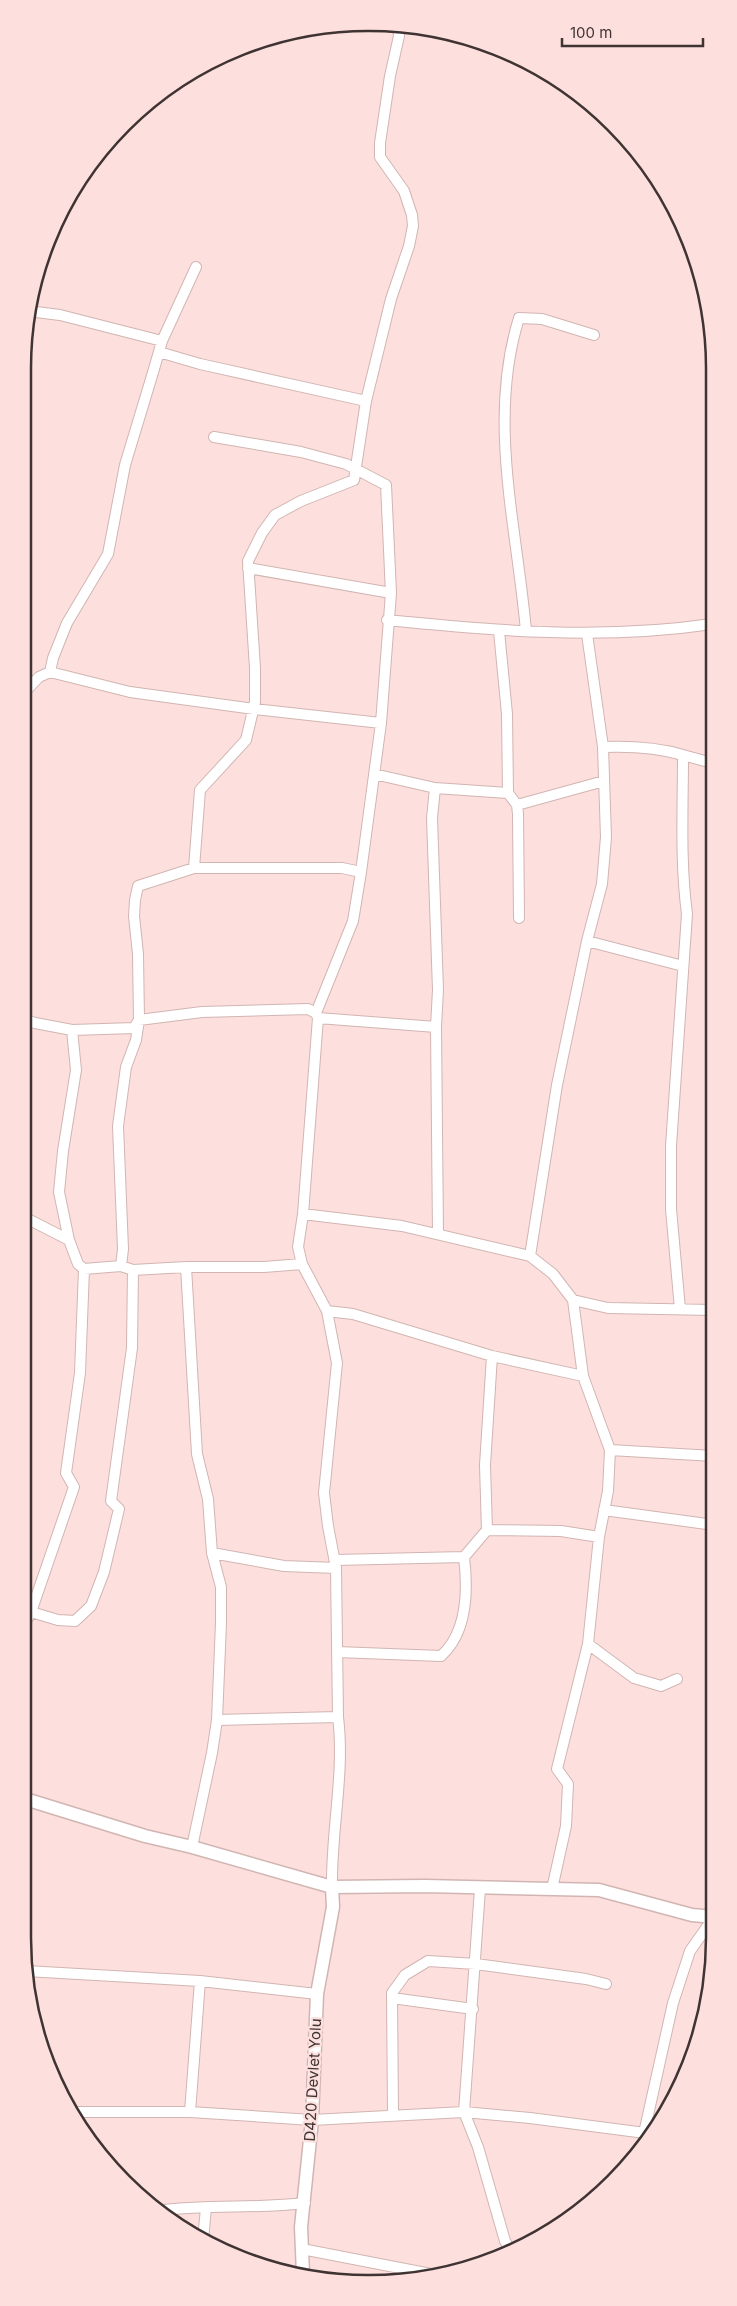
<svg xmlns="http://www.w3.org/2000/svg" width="737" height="2306" font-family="Inter,sans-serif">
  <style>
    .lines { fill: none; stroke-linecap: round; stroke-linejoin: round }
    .minor-casing { stroke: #d1b5b2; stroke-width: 12 }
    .tertiary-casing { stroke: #d1b5b2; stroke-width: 15 }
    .minor { stroke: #fff; stroke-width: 10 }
    .tertiary { stroke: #fff; stroke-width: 12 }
    .labels { text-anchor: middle; stroke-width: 4.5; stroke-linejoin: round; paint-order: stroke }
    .street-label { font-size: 15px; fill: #3f3433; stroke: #fde0dd }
    .rim { fill: none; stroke: #3f3433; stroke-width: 2.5 }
  </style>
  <rect width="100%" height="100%" fill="#fde0dd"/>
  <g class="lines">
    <defs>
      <path id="minor" d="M28,311L60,315L162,341
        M159,352L200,364L366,401
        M214,437L301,452L346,464L386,485L391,593L381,723L361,872L353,921L316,1013L318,1018L303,1214L298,1247L302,1264L327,1311L337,1363L324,1493L328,1526L336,1568L338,1717C345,1773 331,1830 332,1887
        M248,568L391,593
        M387,620C496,631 603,640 712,624
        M499,631L507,714L508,793
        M526,631C517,527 487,420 519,318L542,319L594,335
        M50,672L130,692L254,709L381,723
        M22,695L39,677L50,672L53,658L67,623L108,554L125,465L154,369L162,341L196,267
        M603,747C630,746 656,747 683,755C683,808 680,861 687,914L671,1146V1209L680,1309
        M683,755L712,763
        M374,774L435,788L508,793L517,805L518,814L519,918
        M435,788L432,818L438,990L436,1027L438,1234
        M517,805L604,781
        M194,868L200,790L246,740L255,702V668L248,561L262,533L275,515L301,501L354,480L366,401L391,299L409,246L413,226L412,215L404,191L380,157V143L390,76L399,36L398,25
        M587,941L683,966
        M22,1018L35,1023L72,1030L76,1070L63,1151L59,1192L69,1240L78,1264L84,1269L121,1266L133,1270L186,1267H264L302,1264
        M318,1018L436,1027
        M72,1030L134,1028L139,1020L202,1012L308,1009L316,1013
        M303,1214L402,1226L530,1256L553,1274L573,1300L608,1308L713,1310
        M22,1216L69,1240
        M530,1256L557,1085L587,941L602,884L606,837L603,747L587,634
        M121,1266L123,1249L118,1126L126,1067L136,1040L139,1020L138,954L134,916L135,900L138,886L194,868H342L361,872
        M186,1267L197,1454L208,1499L212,1553L221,1587V1623L217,1720L212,1753L192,1847
        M327,1311L353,1314L492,1356L583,1376
        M610,1450L714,1456
        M604,1510L714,1525
        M487,1530L485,1465L492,1356
        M212,1553L284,1566L336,1568
        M335,1560L464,1557
        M31,1612L58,1620L75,1621L91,1606L104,1572L119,1509L111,1501L132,1348L133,1270
        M22,1629L31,1612L74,1487L66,1473L80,1373L84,1269
        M588,1644L634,1678L661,1686L677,1679
        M337,1652L441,1656C468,1632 468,1590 464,1557L487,1530L561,1531L599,1537
        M217,1720L338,1717
        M480,1889L464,2112L478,2147L505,2241L509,2248
        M552,1889L566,1826L568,1784L557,1769L588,1644L599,1537L608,1491L610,1450L583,1376L573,1300
        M26,1971L200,1981L317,1994
        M392,1998L473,2009
        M75,2112H190L312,2120L464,2112L530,2118L653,2134
        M190,2112L200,1981
        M393,2114L392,1993L405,1975L428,1961L476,1964L586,1979L606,1984
        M644,2133L673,2003L690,1951L714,1917V1919
        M157,2211C206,2204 255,2209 305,2203
        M203,2240L206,2208
        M302,2249L436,2275"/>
      <path id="tertiary" d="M22,1798L145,1836L192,1847L332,1887L425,1886L599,1890L692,1915L714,1917
        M303,2274L301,2227L312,2120L317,1994L333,1907L332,1887"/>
    </defs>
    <use href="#minor" class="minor-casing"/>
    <use href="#tertiary" class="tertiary-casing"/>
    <use href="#minor" class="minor"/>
    <use href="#tertiary" class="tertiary"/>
  </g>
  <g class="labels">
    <g class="street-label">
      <text transform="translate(313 2080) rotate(-87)" y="5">D420 Devlet Yolu</text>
    </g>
  </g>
  <path d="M0 0H737V2306H0ZM368 31H369A337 337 0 0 1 706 368V1938A337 337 0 0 1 369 2275H368A337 337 0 0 1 31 1938V368A337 337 0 0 1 368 31Z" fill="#fde0dd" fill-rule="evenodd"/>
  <path class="rim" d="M368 31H369A337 337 0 0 1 706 368V1938A337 337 0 0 1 369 2275H368A337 337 0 0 1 31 1938V368A337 337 0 0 1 368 31Z"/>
  <path d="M562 38v8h141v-8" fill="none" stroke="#3f3433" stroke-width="2.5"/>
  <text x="570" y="38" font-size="15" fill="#3f3433" stroke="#fde0dd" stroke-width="4" paint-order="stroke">100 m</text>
</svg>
